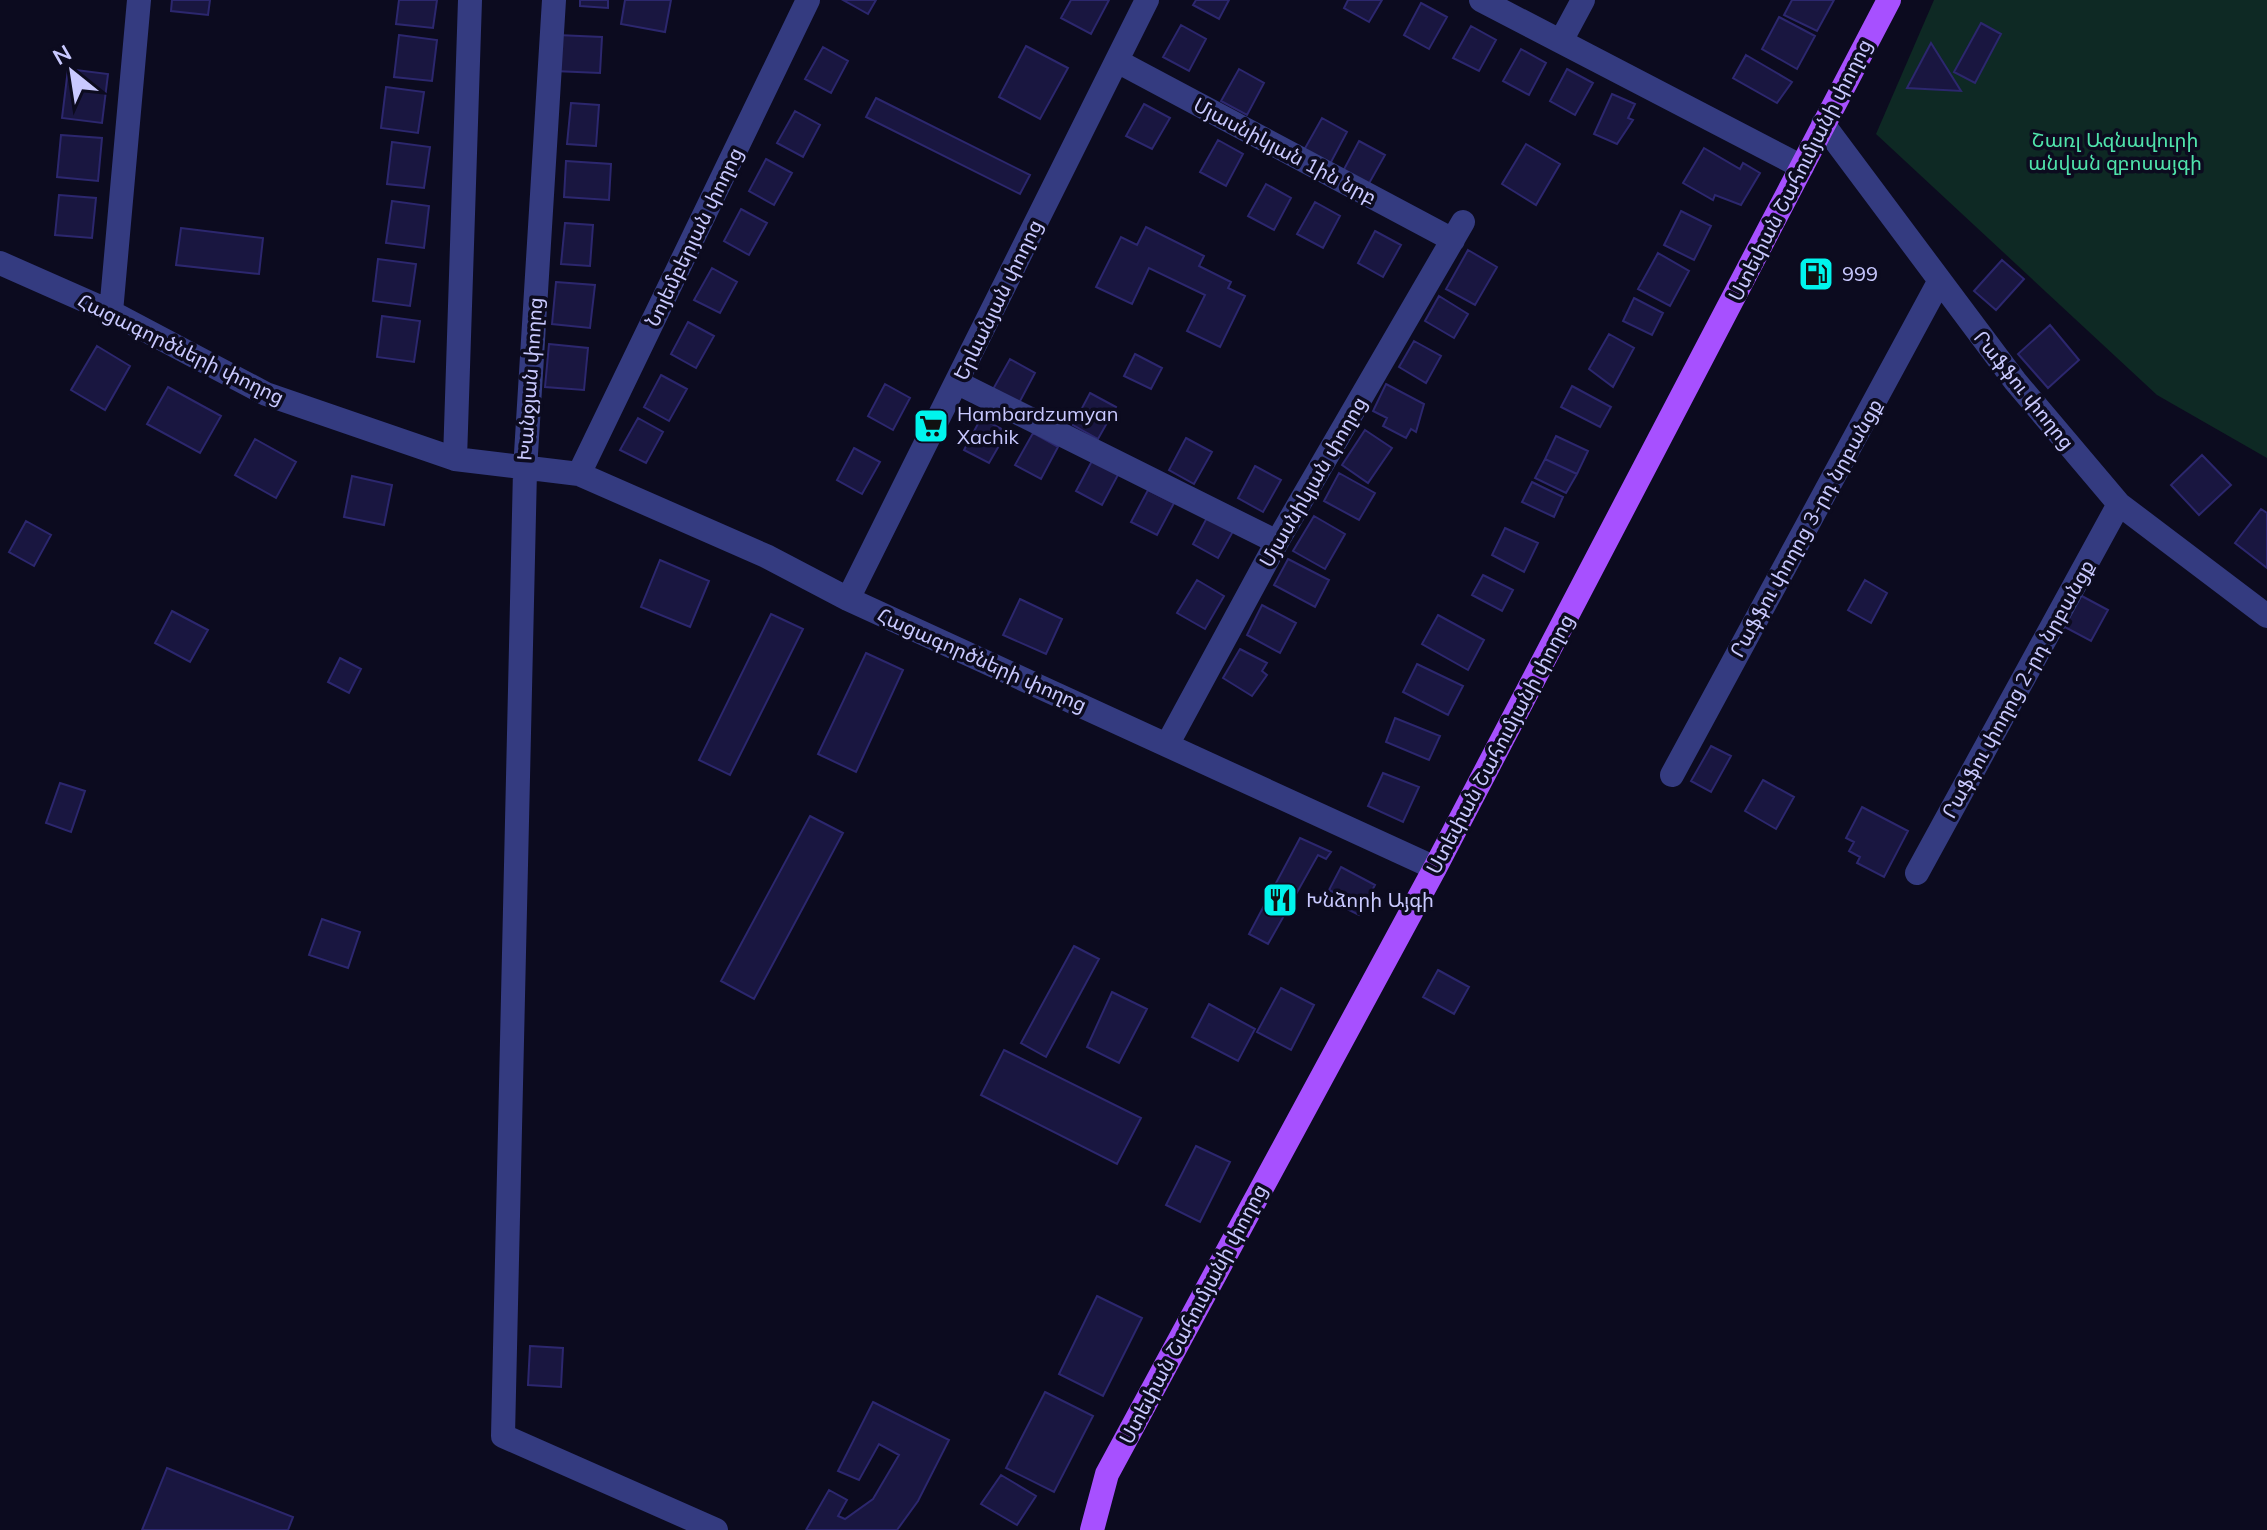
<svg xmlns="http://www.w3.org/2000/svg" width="2267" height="1530" font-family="Mulish,'Noto Sans Armenian',sans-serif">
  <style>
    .green { fill: #0e2924 }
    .building { fill: #191640; stroke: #2c276e; stroke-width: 2 }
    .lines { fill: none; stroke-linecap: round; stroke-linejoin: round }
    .minor { stroke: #343b80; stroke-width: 24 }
    .major { stroke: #a750ff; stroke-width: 24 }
    .labels { text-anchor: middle; stroke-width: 7; stroke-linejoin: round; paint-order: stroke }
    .park-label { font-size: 20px; fill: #50e4ac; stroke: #0c0b1f }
    .street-label { font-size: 20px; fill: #c9c9ff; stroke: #0c0b1f }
    .poi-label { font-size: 20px; fill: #c9c9ff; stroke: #0c0b1f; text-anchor: start }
  </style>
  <rect width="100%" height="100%" fill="#0c0b1f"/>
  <path class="green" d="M1934,0H2267V458L2157,395L1876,134Z"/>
  <path class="building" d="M172,0H210L208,15L171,11Z
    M399,0H437L433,28L396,24Z
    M580,0H608V8L580,6Z
    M625,0H671L665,32L621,24Z
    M843,0H876L868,14Z
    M1071,0H1109L1091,34L1061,18Z
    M1196,0H1229L1219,19L1193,5Z
    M1348,0H1382L1369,22L1344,8Z
    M1792,0H1834L1817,31L1784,15Z
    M1421,3L1447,17L1429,49L1404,35Z
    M1779,17L1815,36L1797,69L1762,49Z
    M1981,23L2001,34L1975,83L1954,72Z
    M1181,25L1206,39L1189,71L1163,57Z
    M1471,26L1496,40L1479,71L1453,58Z
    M399,35L437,40L432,81L394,77Z
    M557,35L602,37L600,73L554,71Z
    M1931,43L1961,91L1907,88Z
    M1026,46L1068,68L1040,119L999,97Z
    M823,47L848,61L831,93L805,79Z
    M1521,49L1546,63L1529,95L1503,81Z
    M1746,55L1792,82L1777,103L1733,78Z
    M68,69L108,74L102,123L62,118Z
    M1239,69L1264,83L1247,115L1221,101Z
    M1567,69L1593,83L1575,115L1550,101Z
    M386,87L424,92L418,133L381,128Z
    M1612,94L1635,104L1628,118L1633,120L1617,144L1594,134Z
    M876,98L1030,175L1020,194L866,117Z
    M571,103L599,105L596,146L567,144Z
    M1144,104L1170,118L1152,149L1126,136Z
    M795,111L820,125L803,157L777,143Z
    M1322,118L1347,132L1330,164L1304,150Z
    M61,135L102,138L98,181L57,177Z
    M1218,140L1243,154L1226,186L1200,172Z
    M1359,141L1385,155L1367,187L1342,173Z
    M392,142L430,147L424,188L387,184Z
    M1526,144L1560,164L1536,205L1502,184Z
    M1704,148L1740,169L1743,163L1760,173L1741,205L1715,195L1713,200L1683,183Z
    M766,159L792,173L774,205L749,191Z
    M566,161L611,164L609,200L564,197Z
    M1266,184L1291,198L1274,230L1248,216Z
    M59,195L96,198L92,238L55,235Z
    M392,201L429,206L424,248L386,243Z
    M1315,202L1340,216L1323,248L1297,234Z
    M741,209L767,223L749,255L724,241Z
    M1681,211L1711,226L1694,260L1664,245Z
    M565,223L593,225L590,266L561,264Z
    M1146,227L1204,256L1199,266L1231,282L1228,288L1245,296L1220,347L1187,331L1205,295L1149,268L1132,304L1096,287L1121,237L1137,245Z
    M181,228L263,238L259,274L176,265Z
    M1375,231L1401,245L1383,277L1358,263Z
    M1468,250L1497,267L1475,305L1446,289Z
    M1658,253L1689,271L1670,306L1638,289Z
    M378,259L416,264L410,306L373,301Z
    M2002,260L2024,279L1996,310L1974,291Z
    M712,268L737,282L720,313L694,300Z
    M556,282L595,285L590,328L552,324Z
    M1439,296L1468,314L1454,338L1425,321Z
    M1634,298L1663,313L1652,335L1623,321Z
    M382,316L420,321L414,362L377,357Z
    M688,322L714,336L696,368L671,354Z
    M2050,325L2079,360L2048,388L2018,354Z
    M1609,334L1634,348L1613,387L1589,369Z
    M1414,341L1441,356L1426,383L1399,367Z
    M549,344L588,348L584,390L545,387Z
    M97,346L130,366L105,410L71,390Z
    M1135,354L1162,368L1151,389L1124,376Z
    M1010,359L1035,373L1018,405L992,391Z
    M661,375L687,389L669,421L644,407Z
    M885,384L910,398L893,430L868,416Z
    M1386,384L1424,404L1416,432L1411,429L1406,438L1383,426L1387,418L1373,411Z
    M1572,386L1611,407L1600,427L1561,407Z
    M168,387L221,416L200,453L147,424Z
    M1090,393L1116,407L1098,439L1073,425Z
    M638,418L663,432L646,463L620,450Z
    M981,418L1007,432L989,463L964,450Z
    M1365,430L1392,448L1368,483L1342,465Z
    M1033,433L1058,447L1041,479L1015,465Z
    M1556,436L1588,451L1577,474L1545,459Z
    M1186,438L1212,452L1194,484L1169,470Z
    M255,439L296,462L276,498L235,475Z
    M854,448L880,462L862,494L837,480Z
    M2202,455L2231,485L2199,515L2171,485Z
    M1093,459L1119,473L1102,505L1076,491Z
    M1545,459L1577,474L1566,493L1535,478Z
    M1255,466L1281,480L1263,512L1238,498Z
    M1339,473L1375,493L1359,520L1324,501Z
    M352,476L392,485L384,525L344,517Z
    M1532,482L1563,497L1554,517L1522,502Z
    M1148,490L1174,503L1157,535L1131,522Z
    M2261,509L2267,513V568L2235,543Z
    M1210,512L1236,526L1218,558L1193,544Z
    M1314,516L1345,534L1325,569L1293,551Z
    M26,521L51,535L34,566L9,552Z
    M1505,528L1538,543L1524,572L1492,555Z
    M1288,559L1329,580L1315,607L1274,585Z
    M660,560L709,581L690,627L641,607Z
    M1483,575L1513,590L1502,611L1472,595Z
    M1197,580L1224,596L1205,629L1177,613Z
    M1865,580L1887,593L1871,623L1848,610Z
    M2078,594L2108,610L2091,641L2061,625Z
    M1020,599L1062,619L1046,654L1003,635Z
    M1262,605L1296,623L1280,653L1247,635Z
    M172,611L208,630L190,662L155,643Z
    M771,614L803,629L730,775L699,760Z
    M1438,615L1484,640L1468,670L1422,644Z
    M1240,649L1267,663L1262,671L1267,675L1252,696L1223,678Z
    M866,653L903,670L856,772L818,754Z
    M340,658L361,669L349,693L328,682Z
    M1417,664L1463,686L1448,715L1403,692Z
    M1395,718L1440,736L1429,760L1386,742Z
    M1711,746L1731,756L1711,792L1691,781Z
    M1383,773L1419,787L1403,822L1368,806Z
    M1763,780L1794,797L1776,829L1745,811Z
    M60,783L85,791L71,832L46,823Z
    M1862,807L1908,831L1884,877L1857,863L1860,857L1849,851L1854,842L1846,838Z
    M810,816L843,833L754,999L721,981Z
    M1300,838L1331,852L1326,859L1318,855L1268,944L1249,934Z
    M1341,867L1375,885L1359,915L1341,906L1345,898L1329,890Z
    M322,919L360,932L348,968L309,955Z
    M1074,946L1099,959L1046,1057L1021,1043Z
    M1438,970L1469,987L1454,1014L1423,997Z
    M1281,988L1314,1005L1291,1050L1257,1032Z
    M1112,992L1147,1009L1119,1063L1087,1047Z
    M1209,1004L1255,1029L1238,1061L1192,1037Z
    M1004,1050L1141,1118L1117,1164L981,1095Z
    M1196,1146L1230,1162L1200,1222L1166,1205Z
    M1097,1296L1142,1318L1103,1396L1059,1374Z
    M530,1346L563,1348L561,1387L528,1385Z
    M1045,1392L1093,1416L1054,1492L1006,1468Z
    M873,1402L949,1440L918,1501L897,1530H806L829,1490L847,1500L838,1516L845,1519L873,1499L899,1455L879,1444L859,1480L838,1471Z
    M167,1468L293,1517L288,1530H142Z
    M1001,1475L1036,1496L1017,1525L981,1504Z"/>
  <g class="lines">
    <path class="minor" d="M470,0L455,459L579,474L766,556L848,599L1435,868
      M554,0L525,470L503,1436L716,1530
      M1481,0L1802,167
      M1561,41L1583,0
      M1117,61L1453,240
      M1823,124L2015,381L2119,504L2267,616
      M0,263L111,312L266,394L455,459
      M111,312L139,0
      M958,383L1277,542
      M579,474L808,0
      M848,599L1147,0
      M1167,745L1277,542L1463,222
      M1672,775L1939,282
      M1917,873L2119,504"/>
    <path class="major" d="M1092,1530L1107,1474L1435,868L1889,0"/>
  </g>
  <defs>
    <symbol id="fuel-square" viewBox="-11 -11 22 22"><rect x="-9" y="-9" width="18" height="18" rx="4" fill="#00f4ed" stroke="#0c0b1f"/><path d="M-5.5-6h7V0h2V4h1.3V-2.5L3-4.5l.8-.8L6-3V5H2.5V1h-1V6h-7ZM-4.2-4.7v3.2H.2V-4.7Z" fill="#111"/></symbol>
    <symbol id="supermarket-square" viewBox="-11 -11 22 22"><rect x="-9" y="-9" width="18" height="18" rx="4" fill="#00f4ed" stroke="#0c0b1f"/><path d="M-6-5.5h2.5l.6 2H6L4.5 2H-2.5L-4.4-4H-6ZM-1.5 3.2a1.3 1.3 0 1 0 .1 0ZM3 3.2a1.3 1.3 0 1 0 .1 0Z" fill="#111"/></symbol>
    <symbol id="restaurant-square" viewBox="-11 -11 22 22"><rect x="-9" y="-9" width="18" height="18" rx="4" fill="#00f4ed" stroke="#0c0b1f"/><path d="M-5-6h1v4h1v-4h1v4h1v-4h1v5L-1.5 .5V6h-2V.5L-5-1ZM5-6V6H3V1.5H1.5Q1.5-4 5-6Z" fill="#111"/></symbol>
  </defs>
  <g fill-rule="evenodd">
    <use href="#fuel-square" x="1796" y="254" width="40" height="40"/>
    <use href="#supermarket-square" x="911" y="406" width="40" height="40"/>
    <use href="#restaurant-square" x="1260" y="880" width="40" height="40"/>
  </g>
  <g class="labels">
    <g class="park-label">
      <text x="2115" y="147">Շառլ Ազնավուրի<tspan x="2115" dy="23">անվան զբոսայգի</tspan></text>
    </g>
    <g class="street-label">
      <text transform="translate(1285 151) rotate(28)" y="7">Մյասնիկյան 1ին նրբ</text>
      <text transform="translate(1800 170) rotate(-63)" y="7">Ստեփան Շահումյանի փողոց</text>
      <text transform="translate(694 237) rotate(-64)" y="7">Նոյեմբերյան փողոց</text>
      <text transform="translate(998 300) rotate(-64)" y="7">Երևանյան փողոց</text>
      <text transform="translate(181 349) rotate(26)" y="7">Հացագործների փողոց</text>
      <text transform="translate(530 379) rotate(-86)" y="7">Խանջյան փողոց</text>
      <text transform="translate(2024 390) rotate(51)" y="7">Րաֆֆու փողոց</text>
      <text transform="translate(1313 482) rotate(-60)" y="7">Մյասնիկյան փողոց</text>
      <text transform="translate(1806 528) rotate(-61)" y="7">Րաֆֆու փողոց 3-րդ նրբանցք</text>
      <text transform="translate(982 660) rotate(24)" y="7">Հացագործների փողոց</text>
      <text transform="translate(2018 689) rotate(-61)" y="7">Րաֆֆու փողոց 2-րդ նրբանցք</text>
      <text transform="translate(1500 744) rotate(-62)" y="7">Ստեփան Շահումյանի փողոց</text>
      <text transform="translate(1193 1314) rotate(-62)" y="7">Ստեփան Շահումյանի փողոց</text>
    </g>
    <g class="poi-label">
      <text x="1842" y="281">999</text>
      <text x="957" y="421">Hambardzumyan<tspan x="957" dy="23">Xachik</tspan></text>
      <text x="1306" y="907">Խնձորի Այգի</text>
    </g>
  </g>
  <g transform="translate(72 72) rotate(330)" stroke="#0c0b1f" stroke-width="6" paint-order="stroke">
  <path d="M0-6L14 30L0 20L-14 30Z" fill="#c9c9ff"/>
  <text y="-12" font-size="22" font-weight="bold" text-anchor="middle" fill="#c9c9ff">N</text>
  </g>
</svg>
